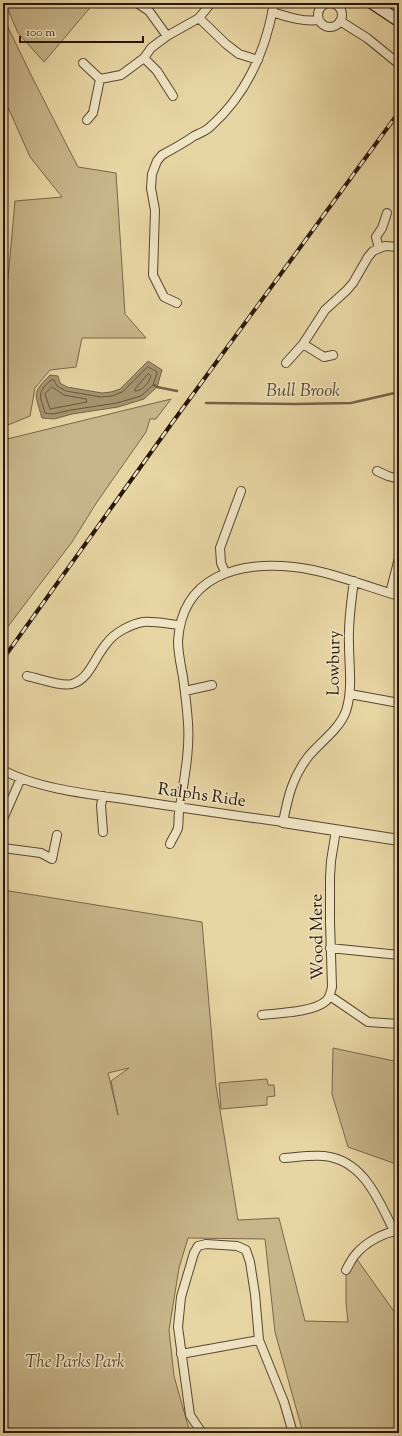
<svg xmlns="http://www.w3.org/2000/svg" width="402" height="1436" font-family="'Sorts Mill Goudy',serif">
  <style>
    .green { fill: #c7b589; stroke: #78664a; fill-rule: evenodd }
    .water { fill: #a6946f; stroke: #746247 }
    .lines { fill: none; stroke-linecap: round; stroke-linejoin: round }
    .shore { stroke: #68553c; stroke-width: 1 }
    .stream { stroke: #746247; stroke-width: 2.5 }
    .minor-casing { stroke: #584630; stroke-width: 10 }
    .tertiary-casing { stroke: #584630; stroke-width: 12 }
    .secondary-casing { stroke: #29160a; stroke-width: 13 }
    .minor { stroke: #efe4c3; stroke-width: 8 }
    .tertiary { stroke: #efe4c3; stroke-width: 10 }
    .secondary { stroke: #efe4c3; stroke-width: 11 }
    .rail-casing { stroke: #29160a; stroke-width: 4 }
    .rail { stroke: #efe4c3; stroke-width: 2.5; stroke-dasharray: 8; stroke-linecap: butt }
    .labels { text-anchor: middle; stroke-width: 3; stroke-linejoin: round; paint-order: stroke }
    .street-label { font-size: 17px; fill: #29160a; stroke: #efe4c3 }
    .park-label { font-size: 17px; font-style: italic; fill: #584630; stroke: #efe4c3 }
    .water-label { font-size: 18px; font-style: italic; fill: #5b4832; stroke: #efe4c3 }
  </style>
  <rect width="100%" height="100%" fill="#e7d5a3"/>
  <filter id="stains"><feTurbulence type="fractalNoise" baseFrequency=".005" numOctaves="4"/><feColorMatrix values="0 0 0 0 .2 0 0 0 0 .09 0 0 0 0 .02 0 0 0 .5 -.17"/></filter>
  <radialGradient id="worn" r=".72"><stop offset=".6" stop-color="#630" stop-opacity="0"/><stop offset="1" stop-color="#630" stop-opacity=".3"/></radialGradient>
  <path class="green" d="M5,3H94L44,62L18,33Z
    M3,17L32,77L78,167L116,173L125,314L146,338H82L76,367L50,370L35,388L30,416L3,427V292L8,278L15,201L62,197L30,157L3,96Z
    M171,399L156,419H150L146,432L97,502L72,542L3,633V440Z
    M3,890L202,922L216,1086L238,1220L279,1218L305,1321L348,1322L346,1303V1270L354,1255L398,1317L399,1316V1433H303L275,1332L265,1239L188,1238L179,1268L169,1330L174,1376L189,1429L194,1433H3ZM129,1068L111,1081L118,1115L108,1073Z
    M333,1048L399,1062V1165L348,1147L332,1094Z
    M267,1079L268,1085H274L275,1096L267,1097V1105L221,1109L219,1083Z"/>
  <path class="water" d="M148,361L162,370L157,387L144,399L118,407L72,414L54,419L42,418C35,393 31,394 50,375L58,376L60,383L67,387L102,393L111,392L120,389Z"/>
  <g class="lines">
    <path class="shore" d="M148,367L156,371L157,373L153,385L141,396L117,403L71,410L53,414L45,413C40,395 36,394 51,380H54L57,386L66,391L101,397L112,396L122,392Z
      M149,374L151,376C149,383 142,391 135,391V389L145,377Z
      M52,387L64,395L86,399L87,402L50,409L45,394Z"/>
    <path class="stream" d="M154,385L157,387L177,391
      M206,403L295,404L351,403L399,392"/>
    <defs>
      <path id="minor" d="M137,3L149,11L167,36
        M318 15a12 12 0 1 1 24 0a12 12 0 1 1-24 0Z
        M272,12C288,17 303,22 319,20
        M199,18L211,3
        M340,21L367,38L399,64
        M144,58L157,71L173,96
        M83,63L100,79
        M87,120L93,113L100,79L121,75L144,58L151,48L167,36L199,18L226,44L239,54L258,60
        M379,248L376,237L382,228L387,213
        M177,303L164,297L153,275L155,210L151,188L152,174L157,161L162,155C173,149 184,143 194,136C200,133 206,131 210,127C246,95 266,50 274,3
        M303,344L324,357L333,355
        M286,363L303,344L325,310L347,290L353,283L368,257L373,251L385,246L399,247
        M377,471L388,476L399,479
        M225,572L221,563L220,548L241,491
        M390,593L399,558
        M27,676C38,678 61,687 72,684C90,679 95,656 107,643C114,633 131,624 143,622C155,621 168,624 180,625
        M185,691L212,685
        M350,694L399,703
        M3,770C35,788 87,794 124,799C177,807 230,815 283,822C288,797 292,778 308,757C320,742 339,730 346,711C353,689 349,667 349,644C348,623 351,602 354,581
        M3,819L21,778
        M103,832L101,805L103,796
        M170,844C172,839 176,834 178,828C179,821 178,814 180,807C184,779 190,751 188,723C187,707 185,692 183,677C181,666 178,653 178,641C182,576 238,561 294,567C330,571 364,586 399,596
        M3,848L41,853L52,859L57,835
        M330,948L399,955
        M330,996L368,1022L399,1024
        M262,1015C279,1013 314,1012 326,1001C330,997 331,992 332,987L330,922V877L331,861L336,830
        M284,1158C297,1157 311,1155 324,1156C364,1160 379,1201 394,1231
        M346,1270C349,1265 352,1258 356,1254C365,1243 384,1232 398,1231
        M181,1354L259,1340
        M202,1433L190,1415L178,1327L181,1297L194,1253L198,1246L206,1244L237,1246L246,1250L250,1262L255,1294L259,1340L284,1402L293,1433"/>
      <path id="tertiary" d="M283,822L399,840"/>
      <path id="secondary" d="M372,3L399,21"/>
    </defs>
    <use href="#minor" class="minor-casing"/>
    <use href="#tertiary" class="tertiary-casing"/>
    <use href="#secondary" class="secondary-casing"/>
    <use href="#minor" class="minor"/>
    <use href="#tertiary" class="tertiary"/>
    <use href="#secondary" class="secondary"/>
    <defs>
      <path id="rail" d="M3,659L172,423L399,112"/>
    </defs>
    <use href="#rail" class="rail-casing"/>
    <use href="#rail" class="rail"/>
  </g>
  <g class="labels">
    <g class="street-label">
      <text transform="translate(333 663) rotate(-89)" y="6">Lowbury</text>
      <text transform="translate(202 794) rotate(8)" y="6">Ralphs Ride</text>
      <text transform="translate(316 937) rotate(-91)" y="6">Wood Mere</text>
    </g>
    <g class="park-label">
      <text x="75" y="1367">The Parks Park</text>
    </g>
    <g class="water-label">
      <text x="303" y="396">Bull Brook</text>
    </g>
  </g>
  <rect width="402" height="1436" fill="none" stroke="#e7d5a3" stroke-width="16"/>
  <rect x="4" y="4" width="394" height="1428" fill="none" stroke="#29160a" stroke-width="2"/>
  <rect x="8" y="8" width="386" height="1420" fill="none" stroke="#29160a"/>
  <path d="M20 36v6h123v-6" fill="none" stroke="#29160a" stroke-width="2"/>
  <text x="26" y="36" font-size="12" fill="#29160a" stroke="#efe4c3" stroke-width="3" paint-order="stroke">100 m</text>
  <rect width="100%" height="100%" filter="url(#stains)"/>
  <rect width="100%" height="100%" fill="url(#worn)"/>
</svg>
